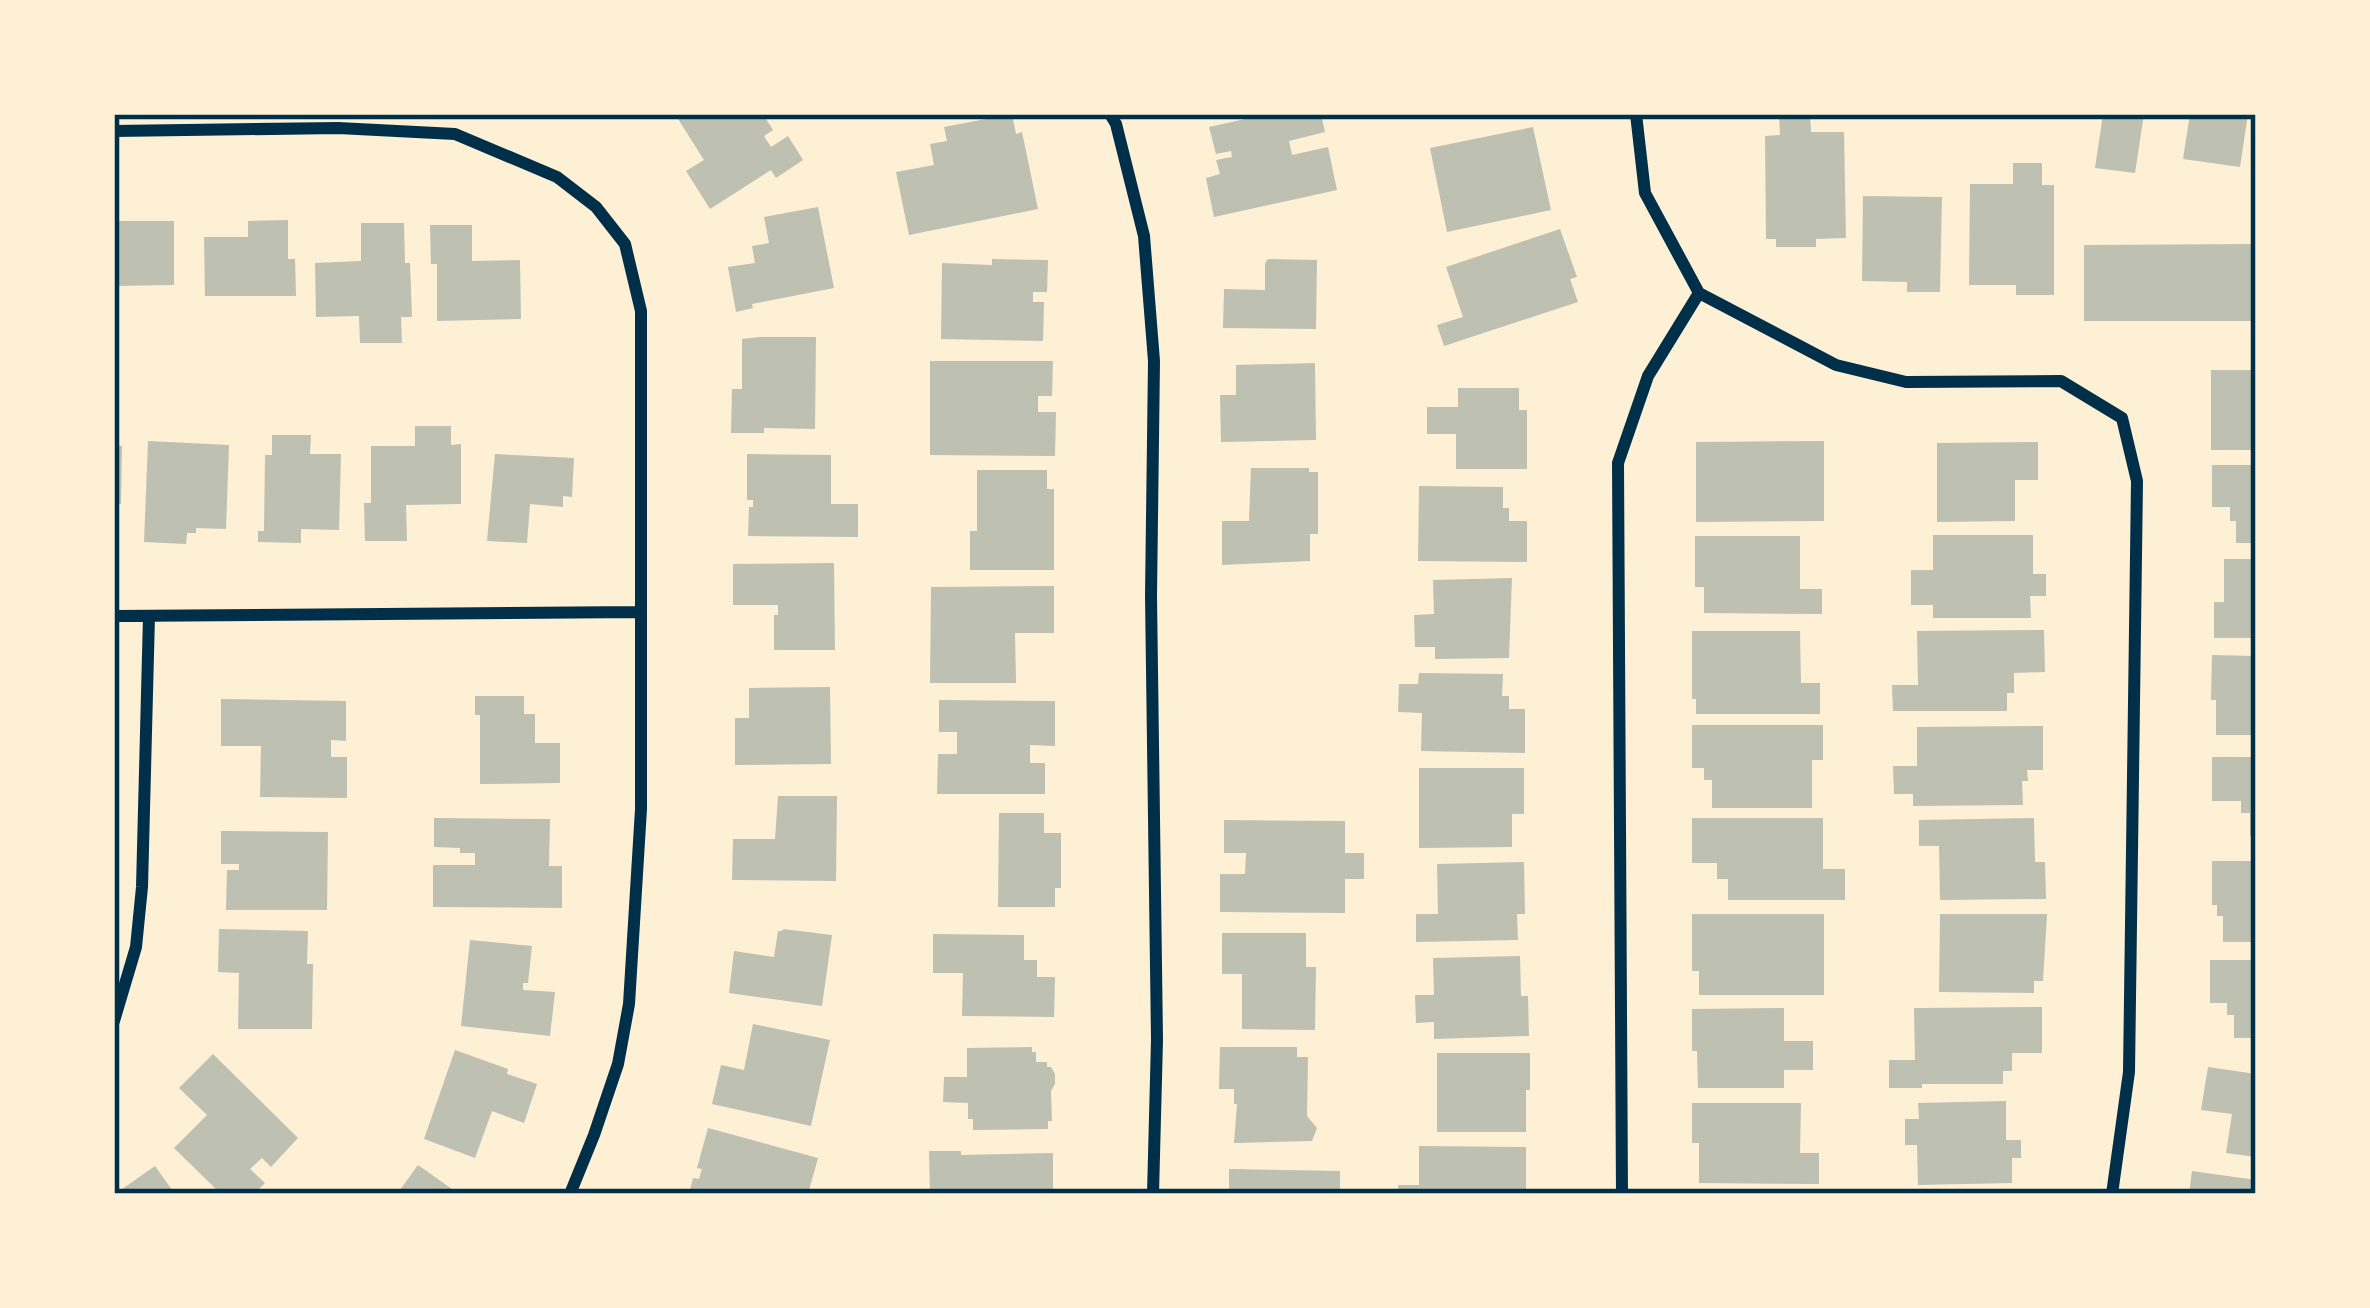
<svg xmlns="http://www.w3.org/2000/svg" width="2370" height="1308" font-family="Georgia,serif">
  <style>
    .building { fill: #bec0b2 }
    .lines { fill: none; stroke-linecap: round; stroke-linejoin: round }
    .minor { stroke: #003049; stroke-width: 12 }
    .neatline { fill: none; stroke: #003049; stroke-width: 4.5 }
  </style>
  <rect width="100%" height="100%" fill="#fdf0d5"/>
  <path class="building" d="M675,114H763L773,130L764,136L771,147L788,136L803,160L776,178L771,170L710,209L686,171L704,160Z
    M1012,114L1016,134L1022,132L1038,209L909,235L896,172L934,165L930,144L947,141L944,127Z
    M1268,114H1321L1325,132L1289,141L1292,155L1328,147L1337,190L1214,217L1206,178L1220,174L1216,160L1232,157L1231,151L1216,154L1209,127Z
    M2103,114H2144L2135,173L2095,168Z
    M2190,114H2248L2240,167L2183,159Z
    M1779,115H1810L1811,132H1844L1846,238L1816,239V247H1776V239H1766L1765,136L1780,135Z
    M1533,127L1551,210L1447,232L1430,148Z
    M2013,163H2042V185H2054V295H2016V285H1969L1970,184H2013Z
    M1863,196L1942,197L1940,292H1907V282L1862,281Z
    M818,207L834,288L752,304L753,308L736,312L728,267L755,263L752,246L769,243L764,217Z
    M288,220V259H295L296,296H205L204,237H248V221Z
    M114,221H174V285L114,286Z
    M361,223H404L405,263H410L412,317H401L402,343H360L359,316L316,317L315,263L361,261Z
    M430,225H472V261L520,260L521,319L437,321V264H431Z
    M1560,229L1577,277L1570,279L1578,302L1444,346L1437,325L1463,317L1446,267Z
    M2256,244V321H2084V245Z
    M992,259L1048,260L1047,292H1033V302H1044L1043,341L941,339L942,263L992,265Z
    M1268,259L1317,260L1316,329L1223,328L1224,289L1265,290V263Z
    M760,337H816L815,429L764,428V433H731L732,389H742V339Z
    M930,361H1053L1052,396H1038V412H1056L1055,456L930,455Z
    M1315,363L1316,440L1221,442L1220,395H1236V365Z
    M2211,370H2256V450H2211Z
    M1458,388H1519V410H1527V469H1456V434H1427V407H1458Z
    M415,426H451V445L461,444V504L406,505L407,541H365L364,503H371V446H415Z
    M272,435H311L310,454H341L339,530L301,529V543L258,542V531H264L265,455H272Z
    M148,441L229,445L226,529L196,528V533H187L186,544L144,542Z
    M1824,441V521L1696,522V442Z
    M2038,442V480H2015V521L1937,522V443Z
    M114,445L122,446L121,504H114Z
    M495,454L574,458L572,497L563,496V507L530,504L527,543L487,541Z
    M747,454L831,455V504H858V537L748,536L749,507H753V500H747Z
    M2212,465H2256V543H2236V521H2230V507H2212Z
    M1251,468H1309V472H1318V534H1310V561L1222,565V521H1249Z
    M977,470H1047V489H1054V570H970V531H977Z
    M1419,486L1503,487V508H1509V521H1527V562L1418,561Z
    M1933,535H2033V574H2046V596H2030L2031,618H1933V605H1911V570H1933Z
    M1695,536H1800V589H1822V614L1704,613V587H1695Z
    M2224,559H2256V638H2214V602H2224Z
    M834,563L835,650H774V615H778V605H733V564Z
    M1512,578L1509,658L1435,659V647H1415L1414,615L1434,614L1433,580Z
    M1054,586V633H1015L1016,683H930L931,587Z
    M2044,630L2045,672L2014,673V693H2007V711H1893L1892,685H1918L1917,631Z
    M1692,631H1800L1801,683H1820V714H1696V699H1692Z
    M2212,655L2256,656V735H2216V700H2211Z
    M1419,673L1503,674L1502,696H1509V709H1525V753L1421,751L1422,713L1398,712L1399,684H1418Z
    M830,687L831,764L735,765V718H749V688Z
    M475,696H524V714H535V743H560V783L480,784V715H475Z
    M221,699L346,701V741L331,740V757H347V798L260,797L261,746H221Z
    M939,700L1055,701V746L1030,745V763H1045V794H937L938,754H957V732H939Z
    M1692,725H1823V760H1812V808H1712V780H1704V768H1692Z
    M2043,726V770H2027L2028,781H2022L2023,805L1913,806V794H1894L1893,766H1917V727Z
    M2212,757H2256V836H2250V813H2241V801H2212Z
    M1419,768H1524V814H1512V847L1419,848Z
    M778,796H837L836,881L732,880L733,839H775Z
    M999,813H1044V833H1061V888H1055V907H998Z
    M434,818L550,819L549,866H562V908L433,907V865H475V853H460V848L434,847Z
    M1692,818H1823V869H1845V900H1728V879H1717V863H1692Z
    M2034,818L2035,862H2045L2046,899L1940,900L1939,846H1919V820Z
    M1224,820L1345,821V853H1364V879H1345V913L1220,912V874H1245L1246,853H1224Z
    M221,831L328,832L327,910H226L227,870H239V864H221Z
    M2212,861H2256V942H2223V916H2217V905H2212Z
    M1524,862L1525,914H1517L1518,940L1416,942V914H1438L1437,864Z
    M1692,914H1824V995H1699V971H1692Z
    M1940,914H2047L2043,981H2034V993L1939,992Z
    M219,929L308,931L307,964H313L312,1029H238L239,973L218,972Z
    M783,929L832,935L822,1006L729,993L734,951L774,957L778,931H782Z
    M1222,933H1306V967H1316L1315,1030L1242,1029V974H1222Z
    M933,934L1024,935V960H1037V977H1055L1054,1017L962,1016L963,973H933Z
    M470,940L532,946L528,983H523V990L555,992L550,1036L461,1026Z
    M1520,956L1521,996H1528L1529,1036L1434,1039V1022L1416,1023L1415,995H1434L1433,958Z
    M2210,960H2256V1038H2234V1015H2227V1003H2210Z
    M2042,1007V1053H2012V1071H2003V1084H1922V1088H1889V1060H1915L1914,1008Z
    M1784,1008V1041H1813V1070H1784V1088H1698L1697,1051H1692V1009Z
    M753,1024L830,1040L811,1126L712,1104L721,1065L744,1070Z
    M1032,1047V1052H1036V1062H1047V1067H1051L1055,1074V1084L1051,1091L1052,1121H1048V1129L973,1130V1119H968V1103L943,1102L944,1077H967V1048Z
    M1220,1047H1297V1057H1308L1307,1116L1317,1128L1312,1141L1234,1143L1237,1104H1234V1089H1219Z
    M455,1050L508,1069L507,1074L537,1084L524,1123L492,1111L475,1158L424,1139Z
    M1437,1053H1530V1090H1526V1132H1437Z
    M213,1054L298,1138L271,1167L262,1158L250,1169L265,1183L254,1194H221L174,1148L207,1115L179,1088Z
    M2208,1067L2256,1074V1157L2226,1153L2232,1114L2201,1110Z
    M2006,1101V1140H2021V1158H2012V1183L1918,1185L1917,1145H1905V1119H1919L1918,1103Z
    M1692,1103H1801L1800,1153H1819V1184L1699,1183V1143H1692Z
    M708,1128L818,1158L808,1194H689L693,1178L699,1179L702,1169L697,1168Z
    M1419,1146L1526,1147V1190L1508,1189V1194H1398V1185H1419Z
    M929,1151H961V1155L1053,1153V1191H1040V1194H930Z
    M418,1165L459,1194H397Z
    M155,1166L175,1194H115Z
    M1229,1169L1340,1171V1194H1229Z
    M2192,1171L2256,1180V1194H2189Z"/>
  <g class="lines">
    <path class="minor" d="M1110,114L1116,124L1144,236L1154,361L1151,596L1157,1040L1153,1194
      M1636,114L1645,193L1699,293L1836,365L1906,382L2061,381L2122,418L2137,481L2129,1072L2112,1194
      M114,131L338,128L455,134L557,177L596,207L625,244L641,311V809L629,1004L618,1064L594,1135L570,1194
      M114,616L641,612
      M114,1021L136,947L142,887L149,616
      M1622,1194L1618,463L1648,376L1699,293"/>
  </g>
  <rect width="2370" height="1308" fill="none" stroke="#fdf0d5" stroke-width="234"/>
  <rect x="117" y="117" width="2136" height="1074" class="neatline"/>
</svg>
